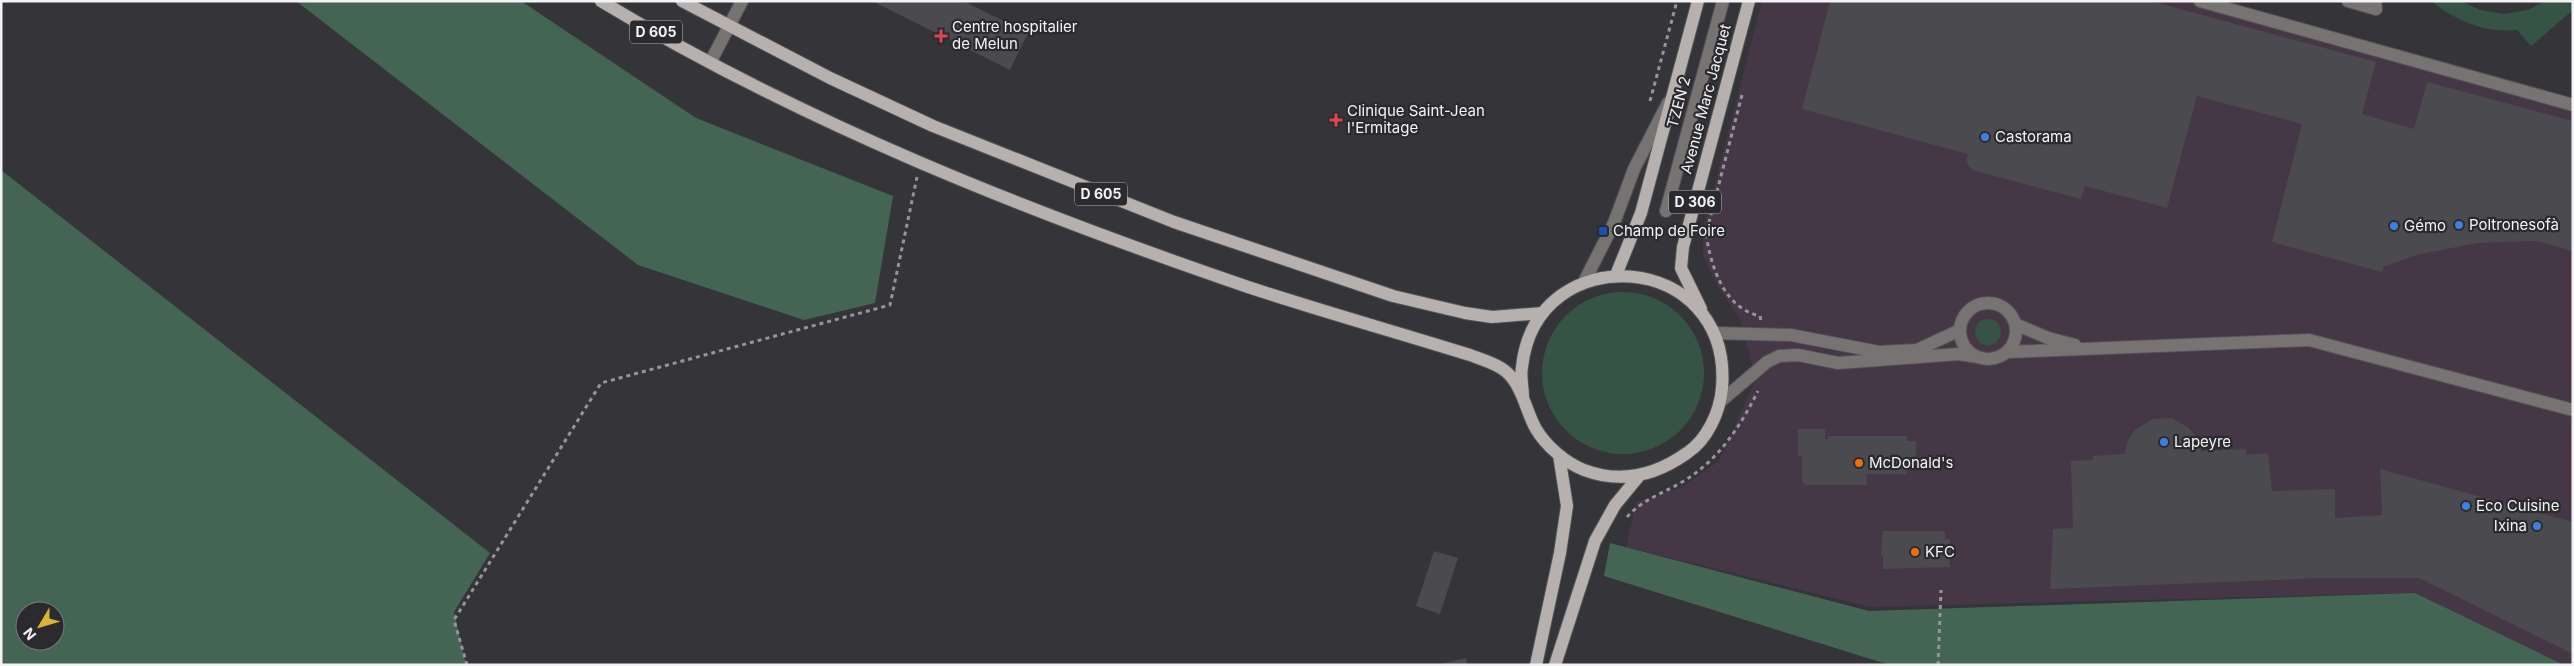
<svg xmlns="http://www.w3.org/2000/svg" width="2574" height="666" font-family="Inter,sans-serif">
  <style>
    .commercial { fill: #453745 }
    .green { fill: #365445 }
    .forest { fill: #456554; fill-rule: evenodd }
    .building { fill: #4b4a4e }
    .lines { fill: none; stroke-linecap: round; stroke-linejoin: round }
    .minor-casing { stroke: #535357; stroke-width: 14 }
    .major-casing { stroke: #535357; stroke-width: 14 }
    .path { stroke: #96969a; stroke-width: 3; stroke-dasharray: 4 4; stroke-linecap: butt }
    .minor { stroke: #767372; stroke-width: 12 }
    .major { stroke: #b6b1af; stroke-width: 12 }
    .health-dot { fill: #e0444e; stroke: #2b2a2e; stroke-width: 2 }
    .shop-dot { fill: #3f7fe0; stroke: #2b2a2e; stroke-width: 2 }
    .transit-dot { fill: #1a4fb4; stroke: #2b2a2e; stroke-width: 2 }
    .food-dot { fill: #e8710a; stroke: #2b2a2e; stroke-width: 2 }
    .labels { text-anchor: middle; stroke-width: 4.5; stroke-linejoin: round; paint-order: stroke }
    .shield { fill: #2b2a2e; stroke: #b7b7ba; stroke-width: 1 }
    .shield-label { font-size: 14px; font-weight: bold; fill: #f3f3f6 }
    .poi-label { font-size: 15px; fill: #f3f3f6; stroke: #2b2a2e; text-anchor: start }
    .street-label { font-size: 15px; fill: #f3f3f6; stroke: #2b2a2e }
  </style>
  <rect width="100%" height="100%" fill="#353439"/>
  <path class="commercial" d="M1762,1H2200L2573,102V665H2562L2415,593L1870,607L1626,547L1636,502L1682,487L1719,461L1756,379L1739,317L1720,290L1703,256V231Z"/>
  <path class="green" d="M2431,1H2461L2480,10L2503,14L2528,10L2545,1H2573V10L2531,46L2517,30C2484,33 2457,21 2431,1Z
    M1542 373a81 81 0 1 1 162 0a81 81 0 1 1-162 0Z
    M1975 332a13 13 0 1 1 26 0a13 13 0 1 1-26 0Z"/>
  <path class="forest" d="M296,1H521L696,118L893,196L875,303L804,320L638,265Z
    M1,170L490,553L454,612L466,665H1ZM25,611H55V641H25Z
    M1610,543L1869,611L2415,593L2564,665H1890L1604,576Z"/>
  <path class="building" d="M872,1H963L1028,33L1010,70Z
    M1830,1H2151L2376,62L2362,114L2414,129L2427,82L2573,121V251L2536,241L2477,243L2416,255L2384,267L2382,272L2272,242L2302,124L2197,96L2167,208L2085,186L2081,199L1972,170L1966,161L1968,154L1802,109Z
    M2172,418L2189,428L2197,438L2201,451L2246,449V455L2268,453L2272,491L2335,489V518L2382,515L2380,469L2573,522V654L2419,578H2322L2050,589L2053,529L2073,528L2071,461L2093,460V456L2125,454L2128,440L2135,430L2152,419Z
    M1798,429H1825V439H1828V436H1907V441H1916V470H1907V474H1866L1867,485H1807L1802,482V456H1798Z
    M1883,531H1945V539H1950V567L1883,569V555H1881Z
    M1434,551L1458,558L1440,614L1416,606Z
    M1466,658L1467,665H1444V663Z"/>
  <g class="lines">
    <defs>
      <path id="minor" d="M2200,1L2573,105
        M2348,1L2376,9L2375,1
        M711,61L742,1
        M1666,211L1723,1
        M1584,282L1614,223L1634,169L1668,103
        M1960 331a28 28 0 1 1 56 0a28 28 0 1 1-56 0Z
        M2015,324L2048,338L2075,345
        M1714,333L1791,335L1879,352L1917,350L1960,330
        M2007,352L2309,340L2573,410
        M1721,401L1767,362L1779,356L1798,355L1838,363L1959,354L1978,357"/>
      <path id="major" d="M601,1C803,123 1026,211 1248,287C1321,311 1396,332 1470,355C1480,359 1495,363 1504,370C1522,383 1526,412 1536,429C1546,446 1566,463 1584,470C1621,484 1656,475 1687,453C1707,440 1720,412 1722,388C1733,250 1536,236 1522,367C1520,376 1523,387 1523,397
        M682,1L830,78L933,126L1174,222L1393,296L1465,313L1492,317L1543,313
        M1616,275L1641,213L1698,1
        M1701,309L1681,268L1683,247L1749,1
        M1536,665L1560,553L1567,506L1559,455
        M1555,665L1595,541L1615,505L1639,476"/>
    </defs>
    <use href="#minor" class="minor-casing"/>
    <use href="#major" class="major-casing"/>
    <path class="path" d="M1742,95L1706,234C1711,267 1724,308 1760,316L1761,321
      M1650,101L1677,1
      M1627,517C1643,499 1662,494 1682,482C1718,461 1740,427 1758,391
      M467,665L454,620L601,383L890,305L917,177
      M1938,665L1941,590"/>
    <use href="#minor" class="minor"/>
    <use href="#major" class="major"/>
  </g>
  <g class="health-dot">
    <path d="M938.5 28.5h5v5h5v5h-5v5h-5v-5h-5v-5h5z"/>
    <path d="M1333.5 112.5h5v5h5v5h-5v5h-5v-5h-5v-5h5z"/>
  </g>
  <g class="shop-dot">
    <circle cx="1985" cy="137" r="5"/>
    <circle cx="2459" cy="225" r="5"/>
    <circle cx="2394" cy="226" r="5"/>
    <circle cx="2164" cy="442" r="5"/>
    <circle cx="2466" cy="506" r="5"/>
    <circle cx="2537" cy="526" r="5"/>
  </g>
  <rect class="transit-dot" x="1598" y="226" width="10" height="10" rx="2.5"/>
  <g class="food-dot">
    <circle cx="1859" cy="463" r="5"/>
    <circle cx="1915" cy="552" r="5"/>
  </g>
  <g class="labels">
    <g class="shield">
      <rect x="630" y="20.5" width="52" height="23" rx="4"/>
      <rect x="1075" y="182.5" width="52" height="23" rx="4"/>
      <rect x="1669" y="190.5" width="52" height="23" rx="4"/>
    </g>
    <g class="shield-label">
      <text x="656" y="37">D 605</text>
      <text x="1101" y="199">D 605</text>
      <text x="1695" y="207">D 306</text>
    </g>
    <g class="poi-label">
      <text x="952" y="32">Centre hospitalier<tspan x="952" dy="17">de Melun</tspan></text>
      <text x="1347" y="116">Clinique Saint-Jean<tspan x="1347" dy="17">l'Ermitage</tspan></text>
      <text x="1995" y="142">Castorama</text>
      <text x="2469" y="230">Poltronesofà</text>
      <text x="2404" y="231">Gémo</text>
      <text x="1613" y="236">Champ de Foire</text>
      <text x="2174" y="447">Lapeyre</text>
      <text x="1869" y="468">McDonald's</text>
      <text x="2476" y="511">Eco Cuisine</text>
      <text x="2527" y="531" text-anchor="end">Ixina</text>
      <text x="1925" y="557">KFC</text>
    </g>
    <g class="street-label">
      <text transform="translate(1706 99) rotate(-75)" y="5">Avenue Marc Jacquet</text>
      <text transform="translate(1679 102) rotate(-75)" y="5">TZEN 2</text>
    </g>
  </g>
  <rect width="2574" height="666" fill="none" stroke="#f3f3f6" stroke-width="5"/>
  <g transform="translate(40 626) rotate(232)"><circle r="24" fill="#2b2a2e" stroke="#7b7a7e"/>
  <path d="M0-4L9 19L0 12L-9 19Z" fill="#dab333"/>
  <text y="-8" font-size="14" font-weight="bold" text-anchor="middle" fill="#f3f3f6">N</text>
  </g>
</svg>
